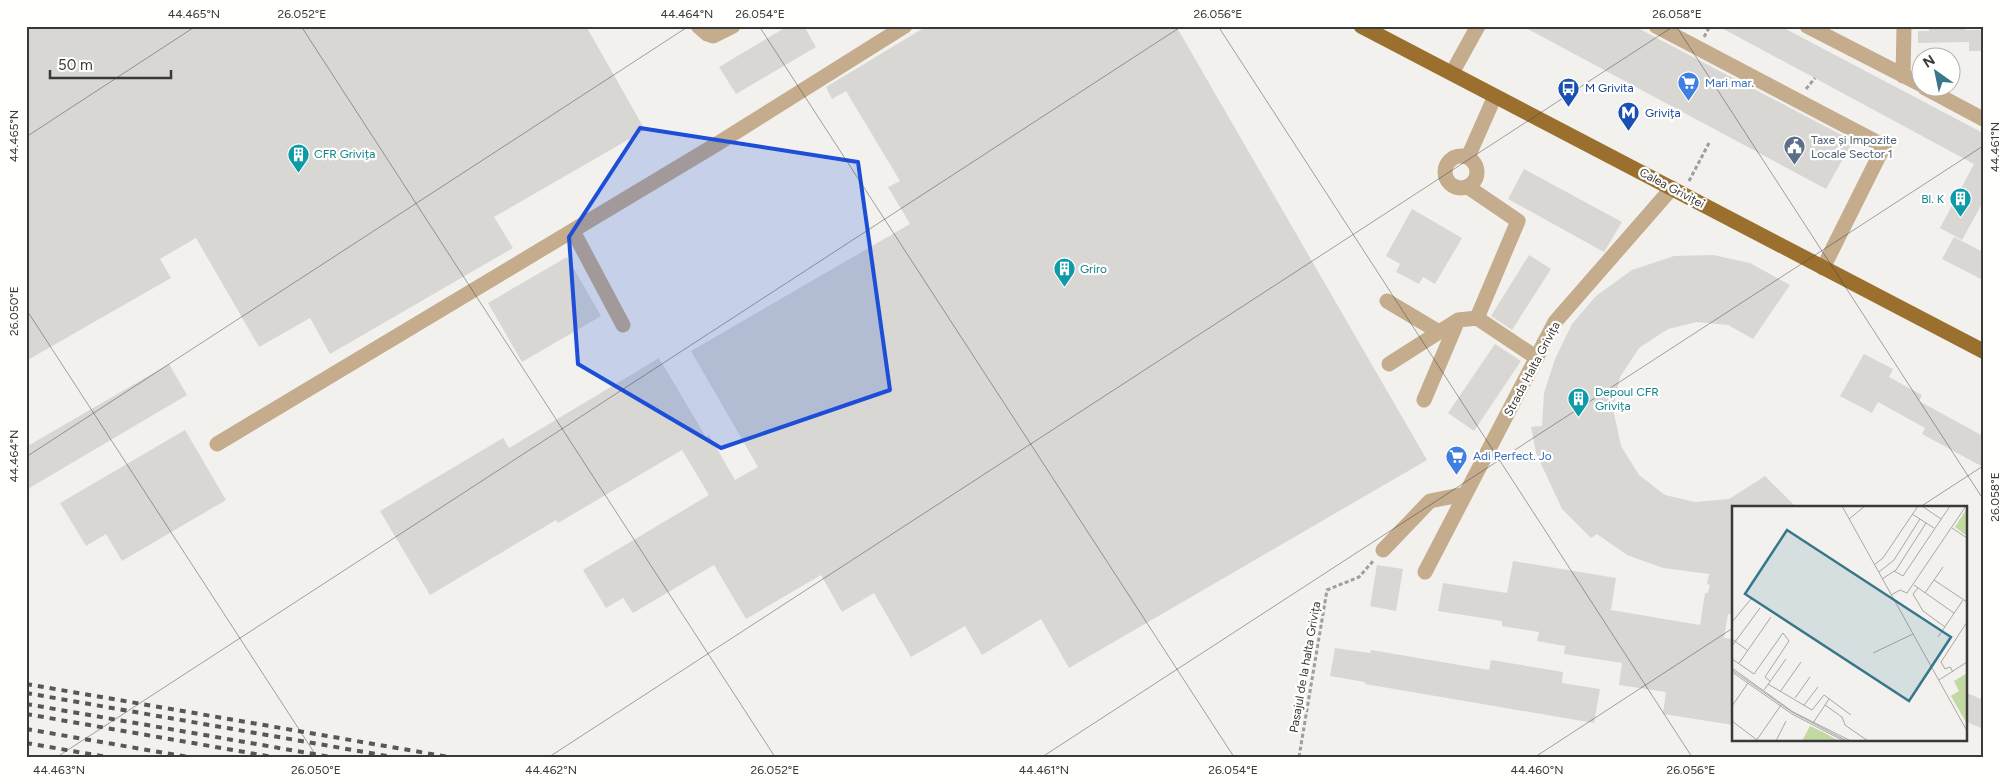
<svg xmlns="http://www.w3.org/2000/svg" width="2009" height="783" font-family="Figtree,sans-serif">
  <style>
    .building { fill: #d8d7d3 }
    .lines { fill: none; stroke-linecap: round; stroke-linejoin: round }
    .path { stroke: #9f9e9c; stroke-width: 3; stroke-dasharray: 4 2.5; stroke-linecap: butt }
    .minor { stroke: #c4ac8c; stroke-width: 15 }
    .major { stroke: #9b702e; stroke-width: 15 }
    .rail { stroke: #585756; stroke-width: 4; stroke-dasharray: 6 6; stroke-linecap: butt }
    .marked { fill: #1d4ed8; fill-opacity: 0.2; stroke: #1d4ed8; stroke-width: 4; stroke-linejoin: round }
    .ticks { fill: none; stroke: #393938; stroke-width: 1; stroke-opacity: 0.45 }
    .labels { text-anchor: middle; stroke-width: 4.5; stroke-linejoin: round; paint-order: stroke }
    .shop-label { font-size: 12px; fill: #366cbe; stroke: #fffffe; text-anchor: start }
    .transit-label { font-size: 12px; fill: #164399; stroke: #fffffe; text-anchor: start }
    .service-label { font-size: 12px; fill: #4e5e75; stroke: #fffffe; text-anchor: start }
    .culture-label { font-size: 12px; fill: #0d838f; stroke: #fffffe; text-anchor: start }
    .street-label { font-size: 12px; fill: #393938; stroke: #fffffe }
    .inset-road { fill: none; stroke: #a8a7a5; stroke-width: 1 }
    .view { fill: #37768b; fill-opacity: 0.15; stroke: #37768b; stroke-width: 2.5 }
    .inset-edge { fill: none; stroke: #393938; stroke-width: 2.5 }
    .neatline { fill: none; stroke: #393938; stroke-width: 2 }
    .ticks-label { font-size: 12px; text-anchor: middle; fill: #393938 }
  </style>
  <rect width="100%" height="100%" fill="#f2f1ee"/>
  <path class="building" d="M26,26H586L645,130L494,217L513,248L330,354L310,318L259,347L196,238L160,259L171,278L26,361Z
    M788,26H804L816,47L736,94L719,67Z
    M927,26H1176L1427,460L1069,668L1041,619L982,655L965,626L911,657L874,593L842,612L821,575L746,619L714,565L633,613L623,598L606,608L583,570L709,495L682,450L558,523L556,520L430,595L380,511L503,438L509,448L659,358L706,437L709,435L735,480L758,467L691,351L910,224L888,187L900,181L846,91L832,99L826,87Z
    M1522,26H1634L1853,141L1826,189Z
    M1718,26H1780L1983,133V202L1962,240L1940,228L1974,164Z
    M1929,26H1965V30H1983V51H1969V42L1918,43V31H1929Z
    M1524,169L1622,222L1604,252L1508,199Z
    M1412,209L1462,238L1435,284L1423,277L1419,284L1396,272L1400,264L1386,256Z
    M1954,237L1983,252V280L1942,259Z
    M1529,255L1551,269L1512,330L1491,316Z
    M1713,255L1750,263L1790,285L1753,339L1728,325L1697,322L1668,329L1639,348L1620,377L1613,409L1621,446L1639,475L1665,495L1695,502L1729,499L1765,476L1796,507H1733V614H1728L1724,638L1733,639V725L1663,714L1666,692L1619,685L1622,663L1564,654L1565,646L1537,641L1539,632L1502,626V621L1438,611L1443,583L1507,593L1513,561L1616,578L1611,610L1700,625L1705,593H1708L1710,585L1707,584L1709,574L1663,568L1627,555L1597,534L1591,538L1562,509L1536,453L1531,427L1542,426L1544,393L1555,359L1572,324L1596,296L1632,270L1674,256Z
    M567,257L601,316L522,362L488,303Z
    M1495,344L1521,361L1474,431L1448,413Z
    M1864,354L1893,369L1889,377L1922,395L1919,401L1983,436V467L1922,434L1925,428L1878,402L1872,413L1840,396Z
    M169,364L187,395L26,490V447Z
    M185,430L226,500L122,561L106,534L86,546L60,503Z
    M1377,565L1403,569L1396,611L1370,606Z
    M1335,648L1370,653L1371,650L1489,670L1491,660L1563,672L1562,683L1600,689L1594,723L1365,684V682L1330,676Z
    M1965,692L1983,700V729L1965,721Z"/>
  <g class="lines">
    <path class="path" d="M1704,37L1710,26
      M1806,89L1815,78
      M1689,181L1709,143
      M1299,757L1327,590L1359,577L1374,560"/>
    <path class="minor" d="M698,26L707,34L713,36L733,26
      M1656,26L1884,146L1823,268
      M1807,26L1922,85
      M1452,73L1478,26
      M1903,76L1904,26
      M1925,88L1983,119
      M1445 172a16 16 0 1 1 32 0a16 16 0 1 1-32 0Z
      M1468,157L1495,96
      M573,231L623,325
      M1387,301L1439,332
      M1477,318L1537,358
      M1389,364L1458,320L1477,318L1518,221L1468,187
      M1424,400L1458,320
      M217,444L717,144L905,26
      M1383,550L1430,501L1465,494
      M1425,572L1555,322L1672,188"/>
    <path class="major" d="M1361,26L1983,351"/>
    <path class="rail" d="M26,684L449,757
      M26,693L393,757
      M26,704L331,757
      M26,714L273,757
      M26,729L188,757
      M26,743L107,757"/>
  </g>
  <path class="marked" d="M640,128L858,162L890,390L721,448L578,364L569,237Z"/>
  <path class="ticks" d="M301,26L775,757M759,26L1234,757M1218,26L1692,757M1676,26L1983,499M26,137L196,26M26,309L317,757M26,457L689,26M1920,507L1983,466M57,757L1182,26M549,757L1674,26M1042,757L1983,146M1535,757L1733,628"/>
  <defs>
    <symbol id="supermarket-pin" viewBox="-11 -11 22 30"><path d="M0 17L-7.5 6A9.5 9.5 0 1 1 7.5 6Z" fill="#3f7fe0" stroke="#fffffe"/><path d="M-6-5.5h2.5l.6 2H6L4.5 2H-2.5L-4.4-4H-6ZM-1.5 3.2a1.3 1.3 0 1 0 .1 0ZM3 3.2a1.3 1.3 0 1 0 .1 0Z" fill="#fff"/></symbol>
    <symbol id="bus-pin" viewBox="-11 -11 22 30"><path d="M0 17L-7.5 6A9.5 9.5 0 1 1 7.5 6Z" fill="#1a4fb4" stroke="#fffffe"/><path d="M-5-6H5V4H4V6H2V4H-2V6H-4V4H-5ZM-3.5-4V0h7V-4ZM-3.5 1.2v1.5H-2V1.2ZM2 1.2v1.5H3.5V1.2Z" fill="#fff"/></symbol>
    <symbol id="metro-pin" viewBox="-11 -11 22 30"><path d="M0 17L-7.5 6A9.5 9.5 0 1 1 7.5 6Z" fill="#1a4fb4" stroke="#fffffe"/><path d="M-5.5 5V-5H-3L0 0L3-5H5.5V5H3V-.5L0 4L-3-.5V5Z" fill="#fff"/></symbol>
    <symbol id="civic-pin" viewBox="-11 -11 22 30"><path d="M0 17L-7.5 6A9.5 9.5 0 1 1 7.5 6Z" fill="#5c6f8a" stroke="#fffffe"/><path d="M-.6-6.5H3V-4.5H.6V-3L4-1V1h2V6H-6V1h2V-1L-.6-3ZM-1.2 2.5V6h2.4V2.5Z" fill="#fff"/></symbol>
    <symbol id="building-pin" viewBox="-11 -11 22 30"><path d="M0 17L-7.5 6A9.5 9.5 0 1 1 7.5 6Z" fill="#0f9aa8" stroke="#fffffe"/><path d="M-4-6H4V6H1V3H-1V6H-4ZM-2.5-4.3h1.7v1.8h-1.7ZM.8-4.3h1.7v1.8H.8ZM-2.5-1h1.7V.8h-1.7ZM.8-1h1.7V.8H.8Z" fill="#fff"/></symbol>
  </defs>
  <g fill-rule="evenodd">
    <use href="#supermarket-pin" x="1676" y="70" width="25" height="34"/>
    <use href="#bus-pin" x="1556" y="76" width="25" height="34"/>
    <use href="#metro-pin" x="1616" y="100" width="25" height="34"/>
    <use href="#civic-pin" x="1782" y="134" width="25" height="34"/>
    <use href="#building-pin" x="286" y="142" width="25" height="34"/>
    <use href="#building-pin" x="1948" y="186" width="25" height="34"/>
    <use href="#building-pin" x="1052" y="256" width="25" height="34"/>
    <use href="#building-pin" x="1566" y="386" width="25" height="34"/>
    <use href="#supermarket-pin" x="1444" y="444" width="25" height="34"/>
  </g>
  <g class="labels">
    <g class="shop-label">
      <text x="1705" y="87">Mari mar.</text>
      <text x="1473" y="460">Adi Perfect. Jo</text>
    </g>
    <g class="transit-label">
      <text x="1585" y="92">M Grivita</text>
      <text x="1645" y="117">Grivița</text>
    </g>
    <g class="service-label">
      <text x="1811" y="144">Taxe și Impozite<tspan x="1811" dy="14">Locale Sector 1</tspan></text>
    </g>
    <g class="culture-label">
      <text x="314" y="158">CFR Grivița</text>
      <text x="1944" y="203" text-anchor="end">Bl. K</text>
      <text x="1080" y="273">Griro</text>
      <text x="1595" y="396">Depoul CFR<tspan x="1595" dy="14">Grivița</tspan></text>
    </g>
    <g class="street-label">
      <text transform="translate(1672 188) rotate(28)" y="4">Calea Griviței</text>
      <text transform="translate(1532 369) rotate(-62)" y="4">Strada Halta Grivița</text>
      <text transform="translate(1305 667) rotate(-80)" y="4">Pasajul de la halta Grivița</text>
    </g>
  </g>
  <g transform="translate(1732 506)">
    <rect width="235" height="235" fill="#f2f1ee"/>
    <path d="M235,2V30L223,21ZM235,167V218L219,190L227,185L222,175ZM78,220L91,226L107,235H70Z" fill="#c3d9a2"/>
    <path class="inset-road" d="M110,0L235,225M190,0L209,13M180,8L202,22M117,13L133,0M220,22L235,32M142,59L151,52L186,0M162,65L171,70L218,0M147,66L162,54L188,13M150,73L164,64L194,17M202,74L235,96M182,79L222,107M186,82L181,88L191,105L213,121M193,87L211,61M159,89L168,84L175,87L234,0M0,116L19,93M206,131L231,94M0,133L15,144M0,140L28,102M141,147L181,128M0,153L22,168L51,127L57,135L33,171L38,175M7,157L39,111M0,162L61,206L119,235M0,164L60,206L115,235M0,166L60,208L112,235M221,166L218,161L213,163L209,156L235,116M207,174L235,156M36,178L80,204L92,189L119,209M32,184L54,153M48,186L69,156M63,192L78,171M72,199L86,181M93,199L110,211L113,219L136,235M0,200L16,177M0,215L25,234M81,217L97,193M24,235L49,199M44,235L54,215"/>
    <path class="view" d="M55,24L219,131L177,195L13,88Z"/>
    <rect width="235" height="235" class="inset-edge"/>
  </g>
  <rect width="2009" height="783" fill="none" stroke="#fffffe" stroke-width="55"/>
  <g transform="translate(1936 72) rotate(327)"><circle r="24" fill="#fffffe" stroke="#b0b0af"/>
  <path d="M0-4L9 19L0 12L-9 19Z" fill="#37768b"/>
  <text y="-8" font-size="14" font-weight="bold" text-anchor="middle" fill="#393938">N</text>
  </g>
  <path d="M50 70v8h121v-8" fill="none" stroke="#393938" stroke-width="2.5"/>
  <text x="58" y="70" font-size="15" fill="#393938" stroke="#fffffe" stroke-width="4" paint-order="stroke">50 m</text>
  <rect x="28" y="28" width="1954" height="728" class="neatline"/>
  <g class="ticks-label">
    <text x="194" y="18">44.465°N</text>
    <text x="302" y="18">26.052°E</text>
    <text x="687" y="18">44.464°N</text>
    <text x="760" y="18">26.054°E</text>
    <text x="1218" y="18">26.056°E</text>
    <text x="1677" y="18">26.058°E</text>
    <text transform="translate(14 136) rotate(-90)" y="4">44.465°N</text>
    <text transform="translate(1995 147) rotate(-90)" y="4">44.461°N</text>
    <text transform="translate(14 311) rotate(-90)" y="4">26.050°E</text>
    <text transform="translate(14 456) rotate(-90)" y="4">44.464°N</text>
    <text transform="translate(1995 497) rotate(-90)" y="4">26.058°E</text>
    <text x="59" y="774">44.463°N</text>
    <text x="316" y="774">26.050°E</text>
    <text x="551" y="774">44.462°N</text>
    <text x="775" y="774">26.052°E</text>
    <text x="1044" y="774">44.461°N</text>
    <text x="1233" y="774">26.054°E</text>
    <text x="1537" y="774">44.460°N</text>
    <text x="1691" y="774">26.056°E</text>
  </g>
</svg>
